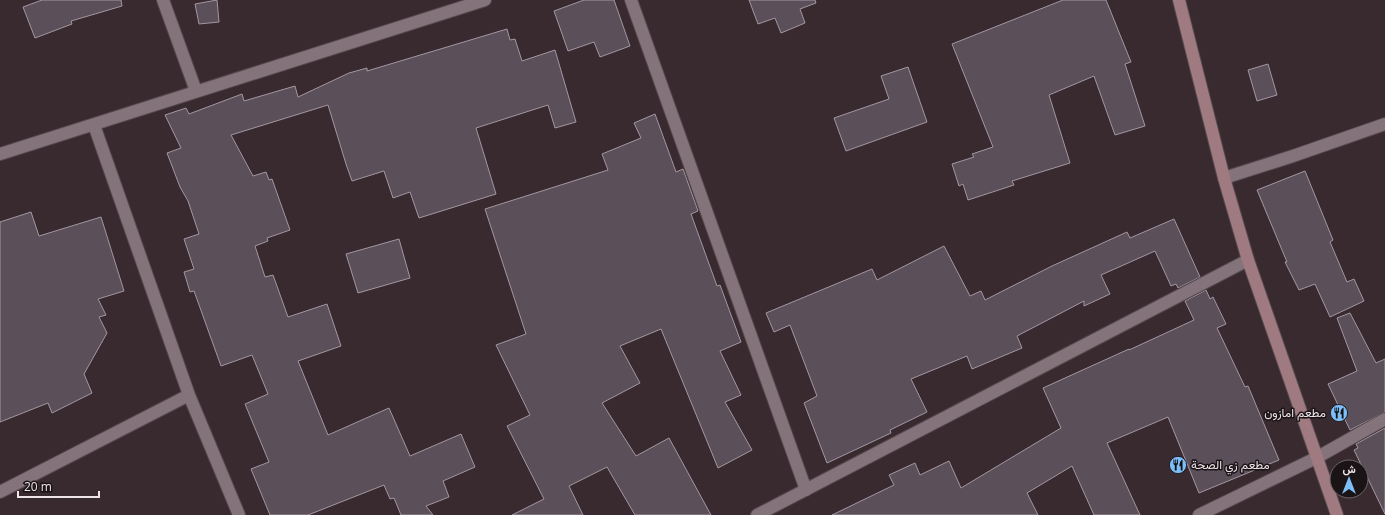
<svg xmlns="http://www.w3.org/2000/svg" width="1385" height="515" font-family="'Open Sans',Vazirmatn,sans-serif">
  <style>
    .building { fill: #5b4f59; stroke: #a497a2 }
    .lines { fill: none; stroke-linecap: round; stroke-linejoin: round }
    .street-casing { stroke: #55494e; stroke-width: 14 }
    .secondary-casing { stroke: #55494e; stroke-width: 14 }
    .street { stroke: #84737a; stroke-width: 12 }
    .secondary { stroke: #a07a81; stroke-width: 12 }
    .labels { text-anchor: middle; stroke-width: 3; stroke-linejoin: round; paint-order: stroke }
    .poi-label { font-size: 12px; fill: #efe5e9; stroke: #1b1417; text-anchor: end }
  </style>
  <rect width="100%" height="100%" fill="#382a2f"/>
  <path class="building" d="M42,0H121L122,6L71,21L72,24L35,38L23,7Z
    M217,0L219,22L199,24L195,4Z
    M584,0H614L630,46L600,57L594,42L568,51L554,11Z
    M749,0H815L816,3L800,9L805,23L781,33L775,18L758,24Z
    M1063,0H1106L1131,62L1125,64L1145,126L1115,135L1094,76L1049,95L1070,163L1012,181L1014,185L968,200L963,184L959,186L952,164L974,157L972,154L993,147L952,44Z
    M507,29L510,40L515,39L522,61L555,50L576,122L555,128L548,105L476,128L496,194L419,218L410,192L393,198L384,171L352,181L346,164L328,105L231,135L253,176L266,172L269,180L272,179L290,230L267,238L268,241L255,246L265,277L273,275L288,317L327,304L341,346L298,361L328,435L389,408L410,456L461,434L475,467L443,481L449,497L426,506L433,515H401L394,498L390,499L384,485L308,515H270L251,469L269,462L245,404L268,394L252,355L221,366L194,291L190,292L184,272L194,269L184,239L199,234L188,201L180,187L167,153L181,148L165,115L186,108L189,114L242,94L244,101L295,86L298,97L349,73L367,68V71Z
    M1268,64L1277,95L1257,101L1248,70Z
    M908,67L927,122L846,151L834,118L889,99L881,76Z
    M655,114L676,172L683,169L698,211L691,214L717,286L720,285L741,342L720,351L741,395L725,402L752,450L718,468L661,329L620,346L640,383L602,403L636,456L669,438L711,515H635L607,467L569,486L583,515H512L544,499L507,426L530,415L496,345L526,334L485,209L608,170L602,154L641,138L634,123Z
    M1305,171L1333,240L1330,242L1347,282L1354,279L1364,301L1330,317L1315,284L1299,290L1285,262H1287L1257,190Z
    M31,212L39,236L101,217L124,291L98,299L106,315L99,317L107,333L84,374L92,393L52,413L48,403L0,422V222Z
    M1174,219L1200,277L1178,288L1176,284L1171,286L1155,251L1101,275L1110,294L1084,306V301L1017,336L1022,348L972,369L967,356L911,379L927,412L890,430L891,433L827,463L804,403L817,396L790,325L774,332L766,313L872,269L877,280L944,246L970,296L981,291L985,300L1052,266L1127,232L1130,238Z
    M399,239L410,278L358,293L346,254Z
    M1206,290L1210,299L1213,297L1226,324L1217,328L1245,387L1248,386L1279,460L1199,493L1168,417L1107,443L1140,515H1094L1072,466L1027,493L1038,515H832L894,485L889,475L915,463L920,475L949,461L961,488L1061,428L1043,388L1129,349V350L1194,320L1185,301Z
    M1350,313L1376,363L1385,359V412L1350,430L1328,384L1357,371L1337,318Z
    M1385,428V514L1354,450L1358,448L1356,444Z"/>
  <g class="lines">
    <defs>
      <path id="street" d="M163,0L196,91
        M631,0L806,490
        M94,125L189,395L239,515
        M0,154L485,0
        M1224,178L1293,156L1385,124
        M0,492L189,395
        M757,515L1248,260
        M1199,515L1316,458L1385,419"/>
      <path id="secondary" d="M1179,0L1224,178L1248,260L1337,515"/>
    </defs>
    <use href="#street" class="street-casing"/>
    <use href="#secondary" class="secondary-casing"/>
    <use href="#street" class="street"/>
    <use href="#secondary" class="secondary"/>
  </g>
  <defs>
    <symbol id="restaurant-disc" viewBox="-11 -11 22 22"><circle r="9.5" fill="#7dbef9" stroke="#1b1417"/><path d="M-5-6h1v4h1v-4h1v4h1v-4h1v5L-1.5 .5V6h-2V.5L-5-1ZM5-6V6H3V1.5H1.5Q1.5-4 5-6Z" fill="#111"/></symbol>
  </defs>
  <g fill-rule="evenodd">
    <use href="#restaurant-disc" x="1329" y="403" width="20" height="20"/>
    <use href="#restaurant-disc" x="1168" y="455" width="20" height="20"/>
  </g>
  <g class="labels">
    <g class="poi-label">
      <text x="1326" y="417">مطعم امازون</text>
      <text x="1191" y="469" text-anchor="start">مطعم زي الصحة</text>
    </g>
  </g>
  <g transform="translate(1349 479)"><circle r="19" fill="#1b1417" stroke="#70686b"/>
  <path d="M0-3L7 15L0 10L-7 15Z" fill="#7dbef9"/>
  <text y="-6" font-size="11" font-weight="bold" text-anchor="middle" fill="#efe5e9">ش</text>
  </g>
  <path d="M18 491v6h81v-6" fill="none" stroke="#efe5e9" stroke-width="2"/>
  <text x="24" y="491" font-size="12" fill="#efe5e9" stroke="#1b1417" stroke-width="3" paint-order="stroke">20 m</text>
</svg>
